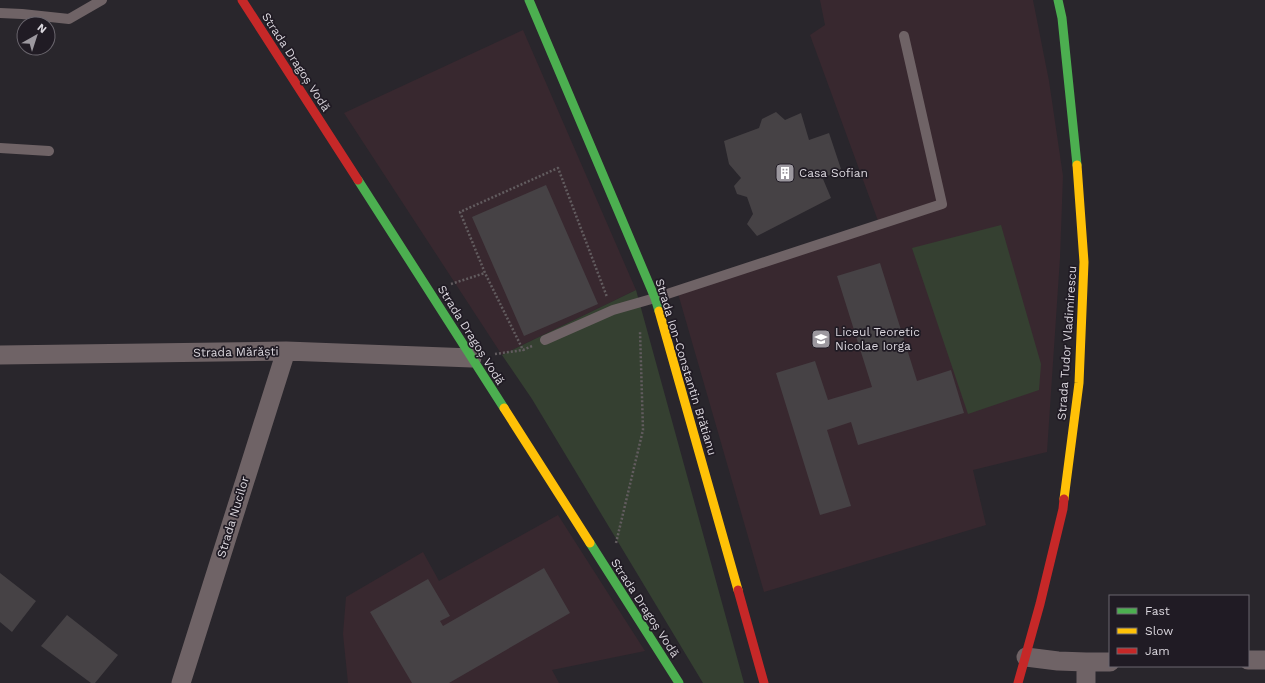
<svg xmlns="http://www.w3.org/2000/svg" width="1265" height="683" font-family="'Work Sans',sans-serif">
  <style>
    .education { fill: #38282f }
    .green { fill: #354031 }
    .building { fill: #464245 }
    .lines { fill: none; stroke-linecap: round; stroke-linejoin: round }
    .path { stroke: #625c5f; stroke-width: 2.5; stroke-dasharray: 2 2; stroke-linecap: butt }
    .lane { stroke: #6f6366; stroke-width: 10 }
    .street { stroke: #6f6366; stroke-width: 19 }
    .fast { stroke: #4caf50; stroke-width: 9 }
    .slow { stroke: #ffc107; stroke-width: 9 }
    .jam { stroke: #c62828; stroke-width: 9 }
    .labels { text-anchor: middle; stroke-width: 3.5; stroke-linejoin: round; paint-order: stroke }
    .street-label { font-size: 12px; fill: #dad6dd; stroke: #201b24 }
    .poi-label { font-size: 12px; fill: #dad6dd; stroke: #201b24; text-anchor: start }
  </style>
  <rect width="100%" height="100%" fill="#29262c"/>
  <path class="education" d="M820,0H1033L1049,81L1063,176L1060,258L1047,452L973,470L986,525L764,592L677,290L881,229L810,35L825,25Z
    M523,30L636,290L502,355L344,113Z
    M558,515L645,651L552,670L559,683H348L343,634L346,597L423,552L439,581Z"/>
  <path class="green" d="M1001,225L1041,364L1039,390L968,414L912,248Z
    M636,290L744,683H703L532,399L502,355Z"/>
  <path class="building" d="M776,112L785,120L801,113L809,140L829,133L841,169L823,179L831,198L757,236L747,224L753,214L747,197L737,194L734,186L741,178L729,164L724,141L759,128L762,119Z
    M546,185L598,304L524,336L472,217Z
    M880,263L917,381L951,370L964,413L858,445L851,422L827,430L851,506L820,515L776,373L815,361L828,400L872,387L837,276Z
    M544,568L570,613L449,683H412L370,612L428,579L450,616L440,621L443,626Z
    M0,573L36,601L12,632L0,622Z
    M67,615L118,655L95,683H91L41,646Z"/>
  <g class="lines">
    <path class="path" d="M451,284L485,273
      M532,346L523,350L485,273L460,212L558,168L607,297
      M495,354L523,350
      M616,543L643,430L640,331"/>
    <path class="lane" d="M0,13L22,14L69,19L102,0
      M0,148L49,151
      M545,340L613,310L655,298L942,204L904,36"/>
    <path class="street" d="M0,355L286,351L472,358
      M1026,657L1058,661L1086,662V683
      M1248,660H1265
      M1086,662H1110
      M181,683L286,351"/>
    <path class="fast" d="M529,0L655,298L659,311
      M1058,0L1062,18L1077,165
      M358,180L504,408
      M590,543L679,683"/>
    <path class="slow" d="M659,311L738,590
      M504,408L590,543
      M1064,499L1079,383L1084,262L1077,165"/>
    <path class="jam" d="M242,0L358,180
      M738,590L764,683
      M1018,683L1040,604L1063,509L1064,499"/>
  </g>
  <defs>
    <symbol id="building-square" viewBox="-11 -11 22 22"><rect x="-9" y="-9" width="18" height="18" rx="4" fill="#9c989f" stroke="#201b24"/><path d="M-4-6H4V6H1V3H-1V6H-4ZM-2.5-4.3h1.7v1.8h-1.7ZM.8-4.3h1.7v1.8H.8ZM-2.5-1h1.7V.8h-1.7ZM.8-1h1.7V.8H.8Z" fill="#fff"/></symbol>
    <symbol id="university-square" viewBox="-11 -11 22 22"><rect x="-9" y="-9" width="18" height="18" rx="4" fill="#9c989f" stroke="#201b24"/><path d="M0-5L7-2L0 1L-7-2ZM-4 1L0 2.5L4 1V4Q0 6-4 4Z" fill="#fff"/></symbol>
  </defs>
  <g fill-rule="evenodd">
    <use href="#building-square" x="774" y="162" width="22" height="22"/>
    <use href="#university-square" x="810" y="328" width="22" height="22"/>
  </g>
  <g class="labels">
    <g class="street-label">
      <text transform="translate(296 62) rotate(57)" y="4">Strada Dragoș Vodă</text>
      <text transform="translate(471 335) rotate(58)" y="4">Strada Dragoș Vodă</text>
      <text transform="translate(1067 343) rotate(-86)" y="4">Strada Tudor Vladimirescu</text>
      <text transform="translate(236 352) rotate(-1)" y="4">Strada Mărăști</text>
      <text transform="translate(686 367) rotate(73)" y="4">Strada Ion-Constantin Brătianu</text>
      <text transform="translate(233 517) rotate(-73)" y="4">Strada Nucilor</text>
      <text transform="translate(645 608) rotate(57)" y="4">Strada Dragoș Vodă</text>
    </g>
    <g class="poi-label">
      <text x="799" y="177">Casa Sofian</text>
      <text x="835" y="336">Liceul Teoretic<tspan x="835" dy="14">Nicolae Iorga</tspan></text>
    </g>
  </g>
  <rect x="1109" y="595" width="140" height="72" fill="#201b24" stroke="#6a666e"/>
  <rect x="1117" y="608" width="20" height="6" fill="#4caf50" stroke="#6a666e"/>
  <text x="1145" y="615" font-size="12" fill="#dad6dd">Fast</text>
  <rect x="1117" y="628" width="20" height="6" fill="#ffc107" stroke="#6a666e"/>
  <text x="1145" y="635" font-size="12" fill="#dad6dd">Slow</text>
  <rect x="1117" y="648" width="20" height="6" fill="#c62828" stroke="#6a666e"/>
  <text x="1145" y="655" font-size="12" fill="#dad6dd">Jam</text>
  <g transform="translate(36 36) rotate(39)"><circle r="19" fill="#201b24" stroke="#6a666e"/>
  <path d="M0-3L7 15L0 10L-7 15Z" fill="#9c989f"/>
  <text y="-6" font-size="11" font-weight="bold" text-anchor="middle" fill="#dad6dd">N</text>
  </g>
</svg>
